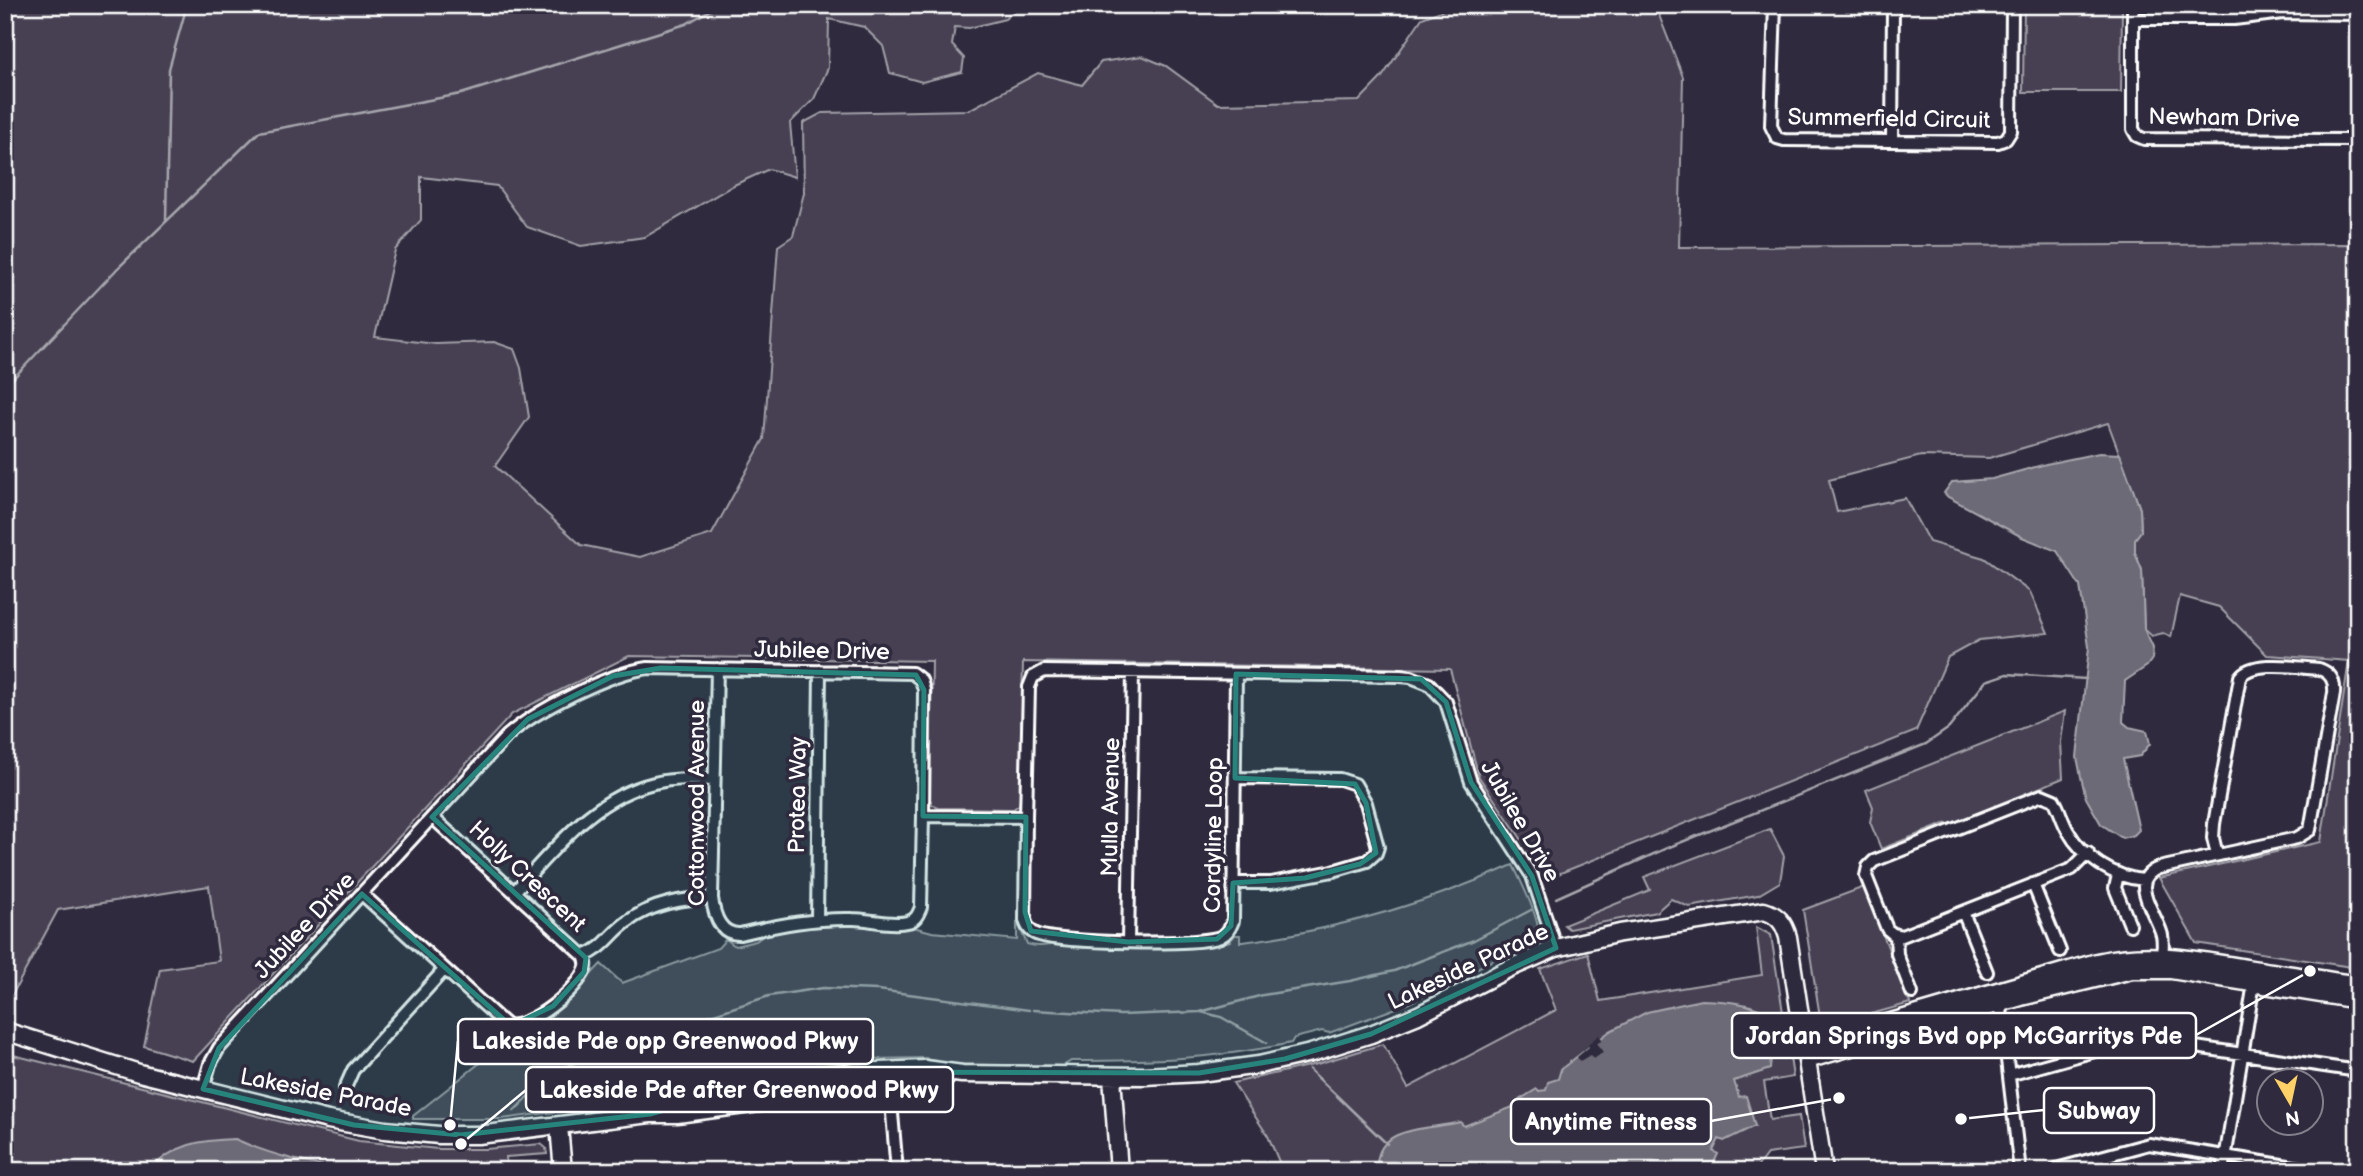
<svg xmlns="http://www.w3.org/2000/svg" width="2363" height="1176" font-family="'Balsamiq Sans',sans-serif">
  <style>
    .green { fill: #464152; stroke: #a2a0a8; stroke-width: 2 }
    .water { fill: #6d6a77; stroke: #a7a6ad; stroke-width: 2 }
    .pier { fill: #2f2a3d }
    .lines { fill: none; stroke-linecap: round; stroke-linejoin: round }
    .stream { stroke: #a7a6ad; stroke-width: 2.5 }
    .street-casing { stroke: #fff; stroke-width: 16 }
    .secondary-casing { stroke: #fff; stroke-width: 21 }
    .street { stroke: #2f2a3d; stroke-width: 10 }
    .secondary { stroke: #2f2a3d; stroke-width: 16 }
    .marked { fill: #27847c; fill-opacity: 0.2; stroke: #27847c; stroke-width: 5; stroke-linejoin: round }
    .labels { text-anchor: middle; stroke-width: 7; stroke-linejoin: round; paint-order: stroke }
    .street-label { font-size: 23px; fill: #fff; stroke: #2f2a3d }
    .leader { fill: none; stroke: #fff; stroke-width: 2.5 }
    .callout-dot { fill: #fff; stroke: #2f2a3d; stroke-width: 2.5 }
    .callout { fill: #2f2a3d; stroke: #fff; stroke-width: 2.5 }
    .callout-label { font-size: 24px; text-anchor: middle; font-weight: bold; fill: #fff }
  </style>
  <rect width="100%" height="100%" fill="#2f2a3d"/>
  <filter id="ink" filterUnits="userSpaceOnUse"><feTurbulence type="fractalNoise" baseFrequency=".0143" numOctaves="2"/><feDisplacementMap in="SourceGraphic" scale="14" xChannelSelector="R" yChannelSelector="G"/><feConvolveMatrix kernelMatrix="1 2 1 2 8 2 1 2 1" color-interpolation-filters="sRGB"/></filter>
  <g filter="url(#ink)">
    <path class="green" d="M5,5H1020L1005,19L969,28L955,27L952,45L964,58L962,72L922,82L890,73L883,46L864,27L829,19L828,68L814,99L790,123L795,177L769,169L734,185L645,237L581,246L527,227L497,186L421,177V220L395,250L375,337L436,344L494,342L514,349L521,368L529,417L495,466L581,545L640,557L712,534L764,439L778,246L793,236L804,193L803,123L822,113L969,110L1038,73L1082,85L1101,62L1142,56L1166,66L1218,104L1359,101L1382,77L1422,18L1457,5H1655L1683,77L1679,247L2358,244V968L2196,943L2159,878L2321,842L2349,661L2267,655L2219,607L2180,596L2171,637L2163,633L2152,636L2144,629L2142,570L2135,553V539L2141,531L2140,509L2108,423L1989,458L1921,456L1829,480L1837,512L1905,498L1929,542L1984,558L2030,592L2048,633L1979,640L1948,657L1916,731L1548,878L1479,777L1450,669L1023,662L1020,800L1019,805L1013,809L938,808L932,804L930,799L932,661L629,656L512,714L193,1061L144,1046L160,969L219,961L209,886L58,910L5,1008Z
      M2024,5H2122L2121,92H2023Z
      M2065,711L2061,742L2063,778L1949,825L1947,823L1881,849L1870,822L1873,807L1866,790Z
      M1770,829L1784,856L1780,882L1758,895L1689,907L1671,899L1656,912L1569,929L1564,925L1650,890L1644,877Z
      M1513,865C1520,879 1543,926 1538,940L1499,957L1407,1004L1329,1033L1322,1031L1294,1038L1291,1043C1217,1059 1147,1061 1071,1061L1063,1066L934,1064L926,1058L871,1059L776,1071L768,1077L637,1106L599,1112L585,1108L502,1119H413V1116L514,1036H523L535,1028L543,1019L561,1006L601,964L622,983L718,948L726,939L735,946L756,941L767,933L791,929L849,925L913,927L932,932L1017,940V922L1027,944C1043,949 1050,943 1064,944C1116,947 1166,947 1218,944L1230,941L1235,935H1240V942H1243C1337,930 1426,904 1513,865Z
      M1864,887L1910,1003L1833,1025L1825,1022L1820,1017L1803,910Z
      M1756,927L1771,935L1793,1077L1764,1082L1770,1120L1799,1116L1804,1149L1767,1154L1754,1171H1283L1268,1136L1233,1083L1317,1064L1383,1044L1408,1088L1556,1010L1540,969L1588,953L1600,1001L1762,975Z
      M5,1053L359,1141L438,1149H486L541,1144L546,1148L547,1154L506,1157L507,1171H5Z"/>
    <path class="water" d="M2099,453L2120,454L2140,509L2141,531L2135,539V553L2142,570L2144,629L2153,648L2152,659L2147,666L2125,681L2123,722L2129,727L2147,731L2150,744L2140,756L2123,759L2139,830L2134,835L2122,838L2101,824L2086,798L2081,777L2077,757L2089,647L2080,586L2057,551L2022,537L1948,497L1944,493L1952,482L1992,479L2046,464Z
      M1701,1000C1727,1001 1751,1002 1774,1017L1770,1069L1734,1081L1739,1097L1746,1096L1755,1126L1724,1141L1719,1139L1713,1151L1718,1154L1710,1171H1380L1377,1166C1377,1124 1431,1130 1460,1122L1464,1126L1513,1107L1519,1100L1537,1089L1539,1091L1546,1090L1548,1082L1558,1079L1561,1069L1610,1031L1647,1012Z
      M235,1139C272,1156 310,1164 350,1171H149C173,1144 201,1140 235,1139Z"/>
    <path class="pier" d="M1599,1035L1602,1039L1597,1044L1603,1052L1594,1059L1590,1055L1580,1061L1577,1057L1589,1047L1588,1044Z"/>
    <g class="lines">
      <path class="stream" d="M166,220L169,69L187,5
        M5,387L116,270L259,132L461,94L686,24L719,5
        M1556,898L1667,848L1926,744L1949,728L1986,681L2007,674L2086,679
        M1033,1010L1121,1015L1200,1012L1263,995L1350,981L1394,971L1474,940L1531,910
        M1201,1012L1221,1017L1267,1043
        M1309,1069L1387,1144
        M514,1111L543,1082L567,1066L622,1044L769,996L823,988L878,990L1029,1010"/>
      <defs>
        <path id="street" d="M1775,5L1771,126L1777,138L1784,140L1998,142L2006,139L2011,131L2012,5
          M2133,5V129L2137,136L2144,139L2358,140
          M2133,19H2234L2283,13L2358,14
          M1892,141L1893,5
          M717,669L712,898C714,915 720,935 740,934C778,925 814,918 853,919C869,919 891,926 907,922C915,921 918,915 921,907L923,816
          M1026,817L1025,920C1027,928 1031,933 1039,935C1063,943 1198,946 1220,937C1227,934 1230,929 1233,921L1236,674
          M2088,853L2072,869L1902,936L1893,934L1887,929L1866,876L1868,867L1874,861L2042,795L2054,800C2060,810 2062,821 2068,831C2082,857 2114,878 2144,880
          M2118,875L2115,888L2130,925
          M1233,883H1271L1333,871L1367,861L1376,853L1378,847L1366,803L1355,784L1340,779L1235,778
          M2033,884L2060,951
          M514,892C556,848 592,798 654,783C674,778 694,779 714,780
          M362,894L506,1025C527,1031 581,988 586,967C587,962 586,961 584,956L432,817
          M1963,912L1987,972
          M817,919L820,671
          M1896,935L1897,954L1912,993
          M1128,942L1133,672
          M584,956C605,948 610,934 627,922C650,904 684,898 712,898
          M2162,963C2162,954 2164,944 2162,935C2157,914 2126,880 2159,868L2297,838L2310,830L2334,693C2335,681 2331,673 2319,669C2298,668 2253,659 2240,677L2214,824L2213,838L2217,855
          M2000,1000L2020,1171
          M2009,1075L2116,1045L2148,1040L2358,1071
          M889,1079L897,1171
          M345,1088L353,1070L444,970
          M203,1089L210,1064L219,1048L507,736C536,710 610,673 648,668L912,673L921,680L924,690L923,816L1026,817L1029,687L1033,677L1044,671L1400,676L1411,677L1429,684L1446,702L1471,782L1532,876L1556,948
          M2056,1169L2149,1144L2320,1171
          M1252,1171H1262
          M2223,1171L2255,977"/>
        <path id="secondary" d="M5,1031L139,1073L328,1120L385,1130L439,1135H478L650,1114H677L946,1078
          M1805,1047L2097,962C2148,950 2195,959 2246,968C2283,974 2321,979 2358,985
          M1807,1060L2021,997L2132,970H2171L2358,1000
          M1112,1077L1119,1171
          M650,1114L688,1099L752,1085L856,1072L925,1069L962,1074L1145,1076L1199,1073L1259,1065L1311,1053L1371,1034L1418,1015L1508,969L1556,948L1620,933L1764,911C1778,915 1784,923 1788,937L1824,1171
          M559,1126L563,1171"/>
      </defs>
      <use href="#street" class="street-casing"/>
      <use href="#secondary" class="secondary-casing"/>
      <use href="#street" class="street"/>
      <use href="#secondary" class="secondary"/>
    </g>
  </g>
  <path class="marked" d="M661,668L916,675L924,690L923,816L1026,817L1025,912L1031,931L1128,942L1217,939L1231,926L1233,883L1305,878L1360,864L1376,853L1366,803L1355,784L1235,778L1236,674L1421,679L1446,702L1471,782L1532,876L1556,948L1371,1034L1285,1059L1199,1073L856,1072L752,1085L650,1114L461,1135L354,1125L203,1089L219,1048L362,894L511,1026L553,1006L584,972L586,958L432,817L528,719L613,676Z"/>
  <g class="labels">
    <g class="street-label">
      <text transform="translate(2224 117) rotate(1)" y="8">Newham Drive</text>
      <text transform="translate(1889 118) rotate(1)" y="8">Summerfield Circuit</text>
      <text transform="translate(822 650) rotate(1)" y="8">Jubilee Drive</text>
      <text transform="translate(797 795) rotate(-89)" y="8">Protea Way</text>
      <text transform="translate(696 803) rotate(-90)" y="8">Cottonwood Avenue</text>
      <text transform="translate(1110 807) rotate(-89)" y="8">Mulla Avenue</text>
      <text transform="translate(1521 821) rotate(60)" y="8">Jubilee Drive</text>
      <text transform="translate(1213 835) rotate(-89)" y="8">Cordyline Loop</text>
      <text transform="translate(528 876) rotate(43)" y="8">Holly Crescent</text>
      <text transform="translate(304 925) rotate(-47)" y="8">Jubilee Drive</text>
      <text transform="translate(1468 966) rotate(-25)" y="8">Lakeside Parade</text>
      <text transform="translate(326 1092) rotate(11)" y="8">Lakeside Parade</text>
    </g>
  </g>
  <path class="leader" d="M2310 971L2196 1035M450 1125L458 1041M461 1144L526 1090M1961 1119L2044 1110M1839 1098L1711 1121"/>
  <g class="callout-dot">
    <circle cx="2310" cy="971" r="7"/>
    <circle cx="450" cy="1125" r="7"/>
    <circle cx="461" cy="1144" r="7"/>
    <circle cx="1961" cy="1119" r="7"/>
    <circle cx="1839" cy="1098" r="7"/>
  </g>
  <g class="callout">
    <rect x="1732" y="1013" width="464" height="45" rx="7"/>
    <rect x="458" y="1019" width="415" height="45" rx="7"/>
    <rect x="526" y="1067" width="427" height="45" rx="7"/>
    <rect x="2044" y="1088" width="110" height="45" rx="7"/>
    <rect x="1511" y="1099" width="200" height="45" rx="7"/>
  </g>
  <g class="callout-label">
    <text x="1964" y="1044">Jordan Springs Bvd opp McGarritys Pde</text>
    <text x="665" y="1049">Lakeside Pde opp Greenwood Pkwy</text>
    <text x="739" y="1098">Lakeside Pde after Greenwood Pkwy</text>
    <text x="2099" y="1119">Subway</text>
    <text x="1611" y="1130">Anytime Fitness</text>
  </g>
  <rect width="2363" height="1176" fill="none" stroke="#2f2a3d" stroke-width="28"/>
  <rect x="14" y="14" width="2335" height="1148" fill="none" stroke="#fff" stroke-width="2.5" filter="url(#ink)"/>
  <g transform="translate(2290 1102) rotate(171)"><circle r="33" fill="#2f2a3d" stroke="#827f8b" stroke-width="2"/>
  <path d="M0-5L12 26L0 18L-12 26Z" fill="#ffd166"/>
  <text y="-10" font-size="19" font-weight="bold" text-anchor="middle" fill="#ffffff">N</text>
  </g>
</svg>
